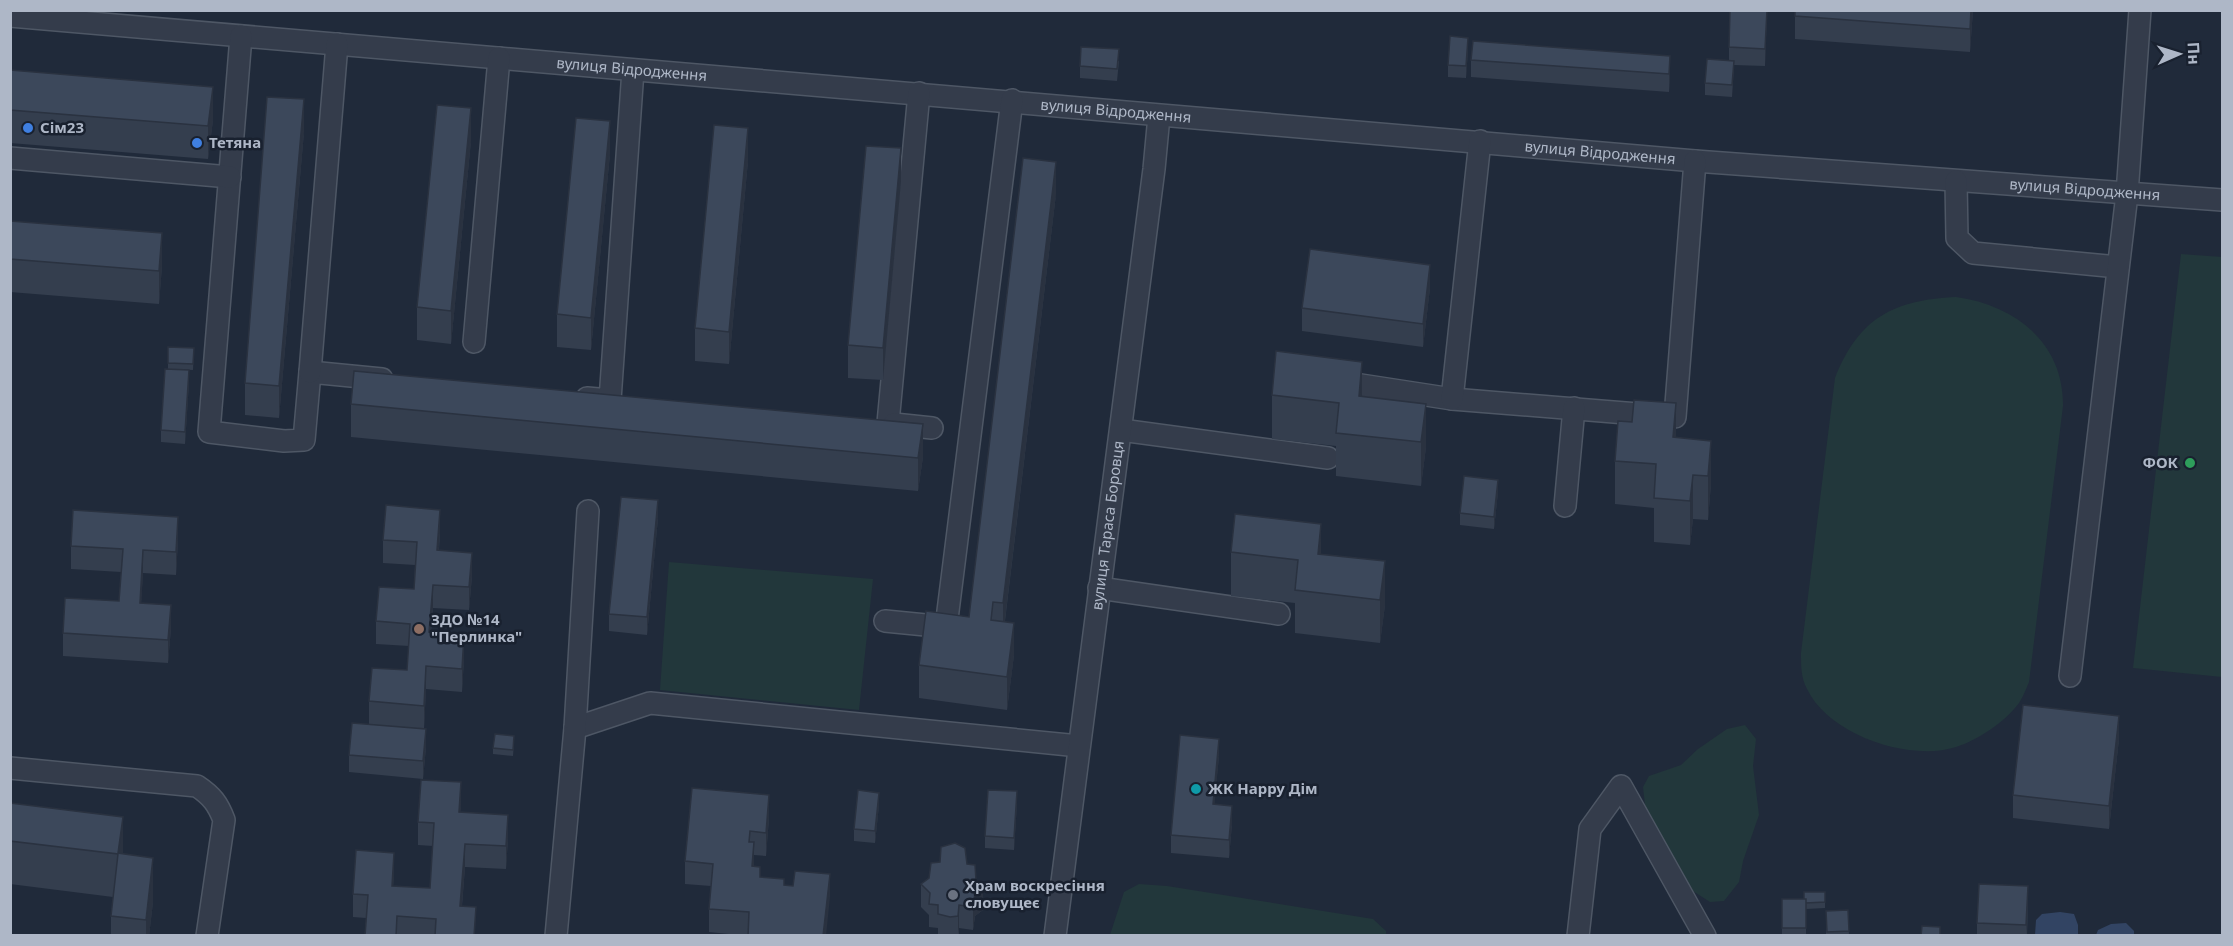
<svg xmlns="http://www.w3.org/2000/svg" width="2233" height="946" font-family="'Noto Sans',sans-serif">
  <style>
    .green { fill: #22373b }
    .water { fill: #324463 }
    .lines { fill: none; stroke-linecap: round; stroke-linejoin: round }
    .minor-casing { stroke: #4e5765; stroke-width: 24 }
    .minor { stroke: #343c4b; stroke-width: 21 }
    .wall { fill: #343e4e }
    .shaded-wall { fill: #2a3240 }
    .building { fill: #3c485b; stroke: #2a3240; stroke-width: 1.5 }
    .shop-dot { fill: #3f7fe0; stroke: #19212f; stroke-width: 2 }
    .leisure-dot { fill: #2e9e5b; stroke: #19212f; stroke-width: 2 }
    .education-dot { fill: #8d6e63; stroke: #19212f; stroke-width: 2 }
    .culture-dot { fill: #0f9aa8; stroke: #19212f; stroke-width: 2 }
    .worship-dot { fill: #6b7280; stroke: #19212f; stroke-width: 2 }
    .labels { text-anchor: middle; stroke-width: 5; stroke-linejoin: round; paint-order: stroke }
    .street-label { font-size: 15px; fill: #aeb7c7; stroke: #19212f }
    .poi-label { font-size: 15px; font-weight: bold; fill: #aeb7c7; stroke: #19212f; text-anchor: start }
  </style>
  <rect width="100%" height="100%" fill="#202a3a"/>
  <path class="green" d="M2181,254L2222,257V677L2133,668Z
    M1956,297C2015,305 2064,343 2063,406L2029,682C2026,689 2023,697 2019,703C2005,722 1978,740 1956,747C1909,762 1829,735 1807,689C1801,678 1801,666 1801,653L1835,378C1859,318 1893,300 1956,297Z
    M669,562L873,579L859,710L660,690Z
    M1745,725L1756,739L1753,766L1759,815L1743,861L1739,882L1724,901L1710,902L1693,891L1646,814L1643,787L1649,776L1681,765L1698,749L1727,729Z
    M1139,884L1167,886L1373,919L1386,931V935H1110L1124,892Z"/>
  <path class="water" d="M2060,912L2074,914L2078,925V935H2035L2036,920L2042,914Z
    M2126,923L2134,931V935H2096L2098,930L2111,924Z"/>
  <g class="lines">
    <defs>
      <g id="minor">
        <path id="s1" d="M10,16L1695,161L2222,200"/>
        <path d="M241,36L209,432L284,441L304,440L310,372L382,379"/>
        <path d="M10,158L230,177"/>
        <path d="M1956,181L1957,238L1973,253L2118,267"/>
        <path d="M474,342L499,58"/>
        <path d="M310,372L337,44"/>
        <path d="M1335,381L1452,399L1675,417L1695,161"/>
        <path d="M587,398L610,400L633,70"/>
        <path d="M1452,399L1480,141"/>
        <path d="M888,423L919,93"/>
        <path d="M894,424L932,428"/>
        <path d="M1121,430L1328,458"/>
        <path d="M1565,506L1574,408"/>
        <path d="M1099,588L1279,614"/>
        <path d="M885,621L946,627L1012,100"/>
        <path d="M2070,676L2127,194L2140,10"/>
        <path d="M575,728L650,703L1079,746"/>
        <path d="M10,768L197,786C212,796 218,804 224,820L207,936"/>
        <path d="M556,936L575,728L588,511"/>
        <path id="s2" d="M1055,936L1154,169L1159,116"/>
        <path d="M1578,936L1590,829L1621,786L1705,936"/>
      </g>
    </defs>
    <use href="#minor" class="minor-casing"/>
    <use href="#minor" class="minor"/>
  </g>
  <path class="wall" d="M1767,10L1765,66L1734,65L1732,97L1705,95V83L1729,60V47Z
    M1973,10L1970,52L1795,39V16Z
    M1468,50L1466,78L1448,77V65Z
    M1471,60L1670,74L1669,92L1471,77Z
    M1119,61L1117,81L1080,78V66Z
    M10,70L213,120L208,159L10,143Z
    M304,132L279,418L245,415V383Z
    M471,141L451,344L417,340V307Z
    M610,154L591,350L557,347V314Z
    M748,161L729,364L695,361V328Z
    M901,181L883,380L848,378V345Z
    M1056,194L1005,621L1014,655L1007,710L919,698V665L969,617Z
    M10,221L162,266L159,304L10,292Z
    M1430,288L1423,347L1302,331V308Z
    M168,347L194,348L193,370L168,369Z
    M189,382L185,444L161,442V430Z
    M1272,395L1362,397L1426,404V447L1421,486L1336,476V446L1272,439Z
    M351,404L923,457L918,491L351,437Z
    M1676,438L1711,441V484L1708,520L1693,519L1690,545L1654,542V508L1615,504V461Z
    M1498,492L1494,529L1460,525V513Z
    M658,518L647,635L609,631V614Z
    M440,533L439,550L472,576L469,610L433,608L431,632L464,658L462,692L426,689L424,729L375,725L426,747L423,779L349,772V755L369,724V701L407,670L409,646L376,644V621L414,589L415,565L383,563V540Z
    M178,540L176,575L143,573L141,603L171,628L168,663L63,656V633L119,601L121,572L71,569V546Z
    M1231,552L1321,554L1385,561V605L1380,643L1295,633V603L1231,596Z
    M2119,739L2109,829L2013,818V795Z
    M514,742L513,756L493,754V748Z
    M1219,756L1214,804L1232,824L1229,858L1171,853V835Z
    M10,803L123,854L153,902L149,936H111V916L113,897L10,884Z
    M1017,803L1014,850L985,848V836Z
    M461,805L460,812L508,838L506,869L465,867L462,906L475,936H365L366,918L353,917V894L394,876L393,886L430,888L433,846L418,845V822Z
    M879,805L875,843L854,841V829Z
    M769,818L766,856L754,855V866L760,877L784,885L830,897L748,936L709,932V909L711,886L685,884V861Z
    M940,862L967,864L976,880L983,910L975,916L973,930L959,928V936H938V928L929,927V915L921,907V884L929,878Z
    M1825,892V908L1806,909V936H1782V899H1804Z
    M2028,904L2027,936H1977V923Z
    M1848,910L1849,936H1826V911Z"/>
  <path class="shaded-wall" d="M1767,10L1765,66V49Z
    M1971,10H1973L1970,52V29Z
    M1468,38V50L1466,78V66Z
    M1670,56V74L1669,92V74Z
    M213,87V120L208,159V126Z
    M304,99V132L279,418V386Z
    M471,108V141L451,344V311Z
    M610,121V154L591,350V318Z
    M748,128V161L729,364V332Z
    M901,148V181L883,380V348Z
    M1056,162V194L1003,636V603Z
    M162,233V266L159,304V271Z
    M1430,265V288L1423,347V324Z
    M1362,362V405L1359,396Z
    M189,370V382L185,444V432Z
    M1676,403V447L1673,437Z
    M1426,404V447L1421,486V442Z
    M923,424V457L918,491V458Z
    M1711,441V484L1708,520V476Z
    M1693,475V519L1690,545V501Z
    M1498,480V492L1494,529V517Z
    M658,500V518L647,635V617Z
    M440,510V533L437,573V550Z
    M178,517V540L176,575V552Z
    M1321,524V567L1318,554Z
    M143,550V573L140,626V603Z
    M472,553V576L469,610V587Z
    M1385,561V605L1380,643V600Z
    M433,585V608L429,655V632Z
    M171,605V628L168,663V640Z
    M1014,623V655L1007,710V677Z
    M464,635V658L462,692V669Z
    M426,666V689L424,729V706Z
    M2119,716V739L2109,829V806Z
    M426,729V747L423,779V761Z
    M1219,739V756L1213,822V804Z
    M461,782V805L459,835V812Z
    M1017,791V803L1014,850V838Z
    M879,793V805L875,843V831Z
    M769,795V818L766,856V833Z
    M1232,806V824L1229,858V840Z
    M508,815V838L506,869V846Z
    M123,817V861L118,853Z
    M754,842V865L752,889V866Z
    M465,844V867L460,929V906Z
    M394,853V876L392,909V886Z
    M153,858V902L149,936H146V920Z
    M830,874V897L826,936H823Z
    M2028,886V904L2026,936V925Z
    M983,887V910L975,916L973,930V907L975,893Z
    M959,905V928L958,936V916Z
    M476,907L475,936H474Z"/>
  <path class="building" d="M1730,10H1767L1765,49L1729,47Z
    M1795,10H1971L1970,29L1795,16Z
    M1450,36L1468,38L1466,66L1448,65Z
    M1473,41L1670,56L1669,74L1471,60Z
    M1081,47L1119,49L1117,69L1080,66Z
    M1707,59L1734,61L1732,85L1705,83Z
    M10,70L213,87L208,126L10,110Z
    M267,97L304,99L279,386L245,383Z
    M437,105L471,108L451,311L417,307Z
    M576,118L610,121L591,318L557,314Z
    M714,125L748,128L729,332L695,328Z
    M866,146L901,148L883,348L848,345Z
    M1023,158L1056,162L1003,603L993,602L991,620L1014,623L1007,677L919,665L926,611L969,617Z
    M10,221L162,233L159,271L10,259Z
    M1310,249L1430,265L1423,324L1302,308Z
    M168,347L194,348L193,364L168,363Z
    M1276,351L1362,362L1359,396L1426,404L1421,442L1336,433L1339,403L1272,395Z
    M165,369L189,370L185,432L161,430Z
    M354,371L923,424L918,458L351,404Z
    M1634,400L1676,403L1673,437L1711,441L1708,476L1693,475L1690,501L1654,498L1656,464L1615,461L1618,421L1632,422Z
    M1464,476L1498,480L1494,517L1460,513Z
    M621,497L658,500L647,617L609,614Z
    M386,505L440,510L437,550L472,553L469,587L433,585L429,632L464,635L462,669L426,666L424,706L369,701L372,668L407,670L410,624L376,621L379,587L414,589L417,542L383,540Z
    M73,510L178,517L176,552L143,550L140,603L171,605L168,640L63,633L65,598L119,601L123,549L71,546Z
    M1235,514L1321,524L1318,554L1385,561L1380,600L1295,590L1298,560L1231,552Z
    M2023,705L2119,716L2109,806L2013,795Z
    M352,723L426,729L423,761L349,755Z
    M495,734L514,736L513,750L493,748Z
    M1180,735L1219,739L1213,804L1232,806L1229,840L1171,835Z
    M421,780L461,782L459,812L508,815L506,846L465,844L460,906L476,907L474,936H435L436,919L397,916L396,936H365L368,895L353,894L356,850L394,853L392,886L430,888L434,823L418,822Z
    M692,788L769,795L766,833L750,831L749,842H754L752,866L760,867V877L784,879V885L793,886L795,871L830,874L823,936H748L749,912L709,909L713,864L685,861Z
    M858,790L879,793L875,831L854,829Z
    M988,790L1017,791L1014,838L985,836Z
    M10,803L123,817L118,853L153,858L146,920L111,916L118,854L10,841Z
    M955,843L965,848L967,864L975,865L976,880L983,887L975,893L973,907L959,905L958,916L950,917L938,914V905L929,904L930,893L921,884L929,878L931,863L940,862L941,847Z
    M1979,884L2028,886L2026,925L1977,923Z
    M1804,892H1825V902L1806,903V899H1804Z
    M1782,899H1806V928H1782Z
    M1848,910L1849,931L1827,932L1826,911Z
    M1922,926L1940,927V936H1921Z"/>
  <g class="shop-dot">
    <circle cx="28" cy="128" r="6"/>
    <circle cx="197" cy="143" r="6"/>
  </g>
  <circle class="leisure-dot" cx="2190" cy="463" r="6"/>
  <circle class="education-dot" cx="419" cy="629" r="6"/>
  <circle class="culture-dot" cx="1196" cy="789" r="6"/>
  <circle class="worship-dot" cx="953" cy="895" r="6"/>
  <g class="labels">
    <g class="street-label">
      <text dy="5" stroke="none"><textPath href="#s1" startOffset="624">вулиця Відродження</textPath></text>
      <text dy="5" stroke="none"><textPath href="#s1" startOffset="1110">вулиця Відродження</textPath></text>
      <text dy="5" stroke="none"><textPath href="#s1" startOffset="1596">вулиця Відродження</textPath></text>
      <text dy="5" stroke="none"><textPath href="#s1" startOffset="2082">вулиця Відродження</textPath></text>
      <text dy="5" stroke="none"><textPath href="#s2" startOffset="414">вулиця Тараса Боровця</textPath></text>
    </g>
    <g class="poi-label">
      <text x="40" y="133">Сім23</text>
      <text x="209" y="148">Тетяна</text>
      <text x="2178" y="468" text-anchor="end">ФОК</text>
      <text x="431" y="625">ЗДО №14<tspan x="431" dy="17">"Перлинка"</tspan></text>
      <text x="1208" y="794">ЖК Happy Дім</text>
      <text x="965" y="891">Храм воскресіння<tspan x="965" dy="17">словущеє</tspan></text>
    </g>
  </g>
  <rect width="2233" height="946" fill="none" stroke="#aeb7c7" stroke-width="24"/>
  <g transform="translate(2179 54) rotate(87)" stroke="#19212f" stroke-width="4.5" paint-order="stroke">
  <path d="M0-4.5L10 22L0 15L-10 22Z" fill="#aeb7c7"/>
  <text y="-9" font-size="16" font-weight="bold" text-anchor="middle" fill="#aeb7c7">Пн</text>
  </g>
</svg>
